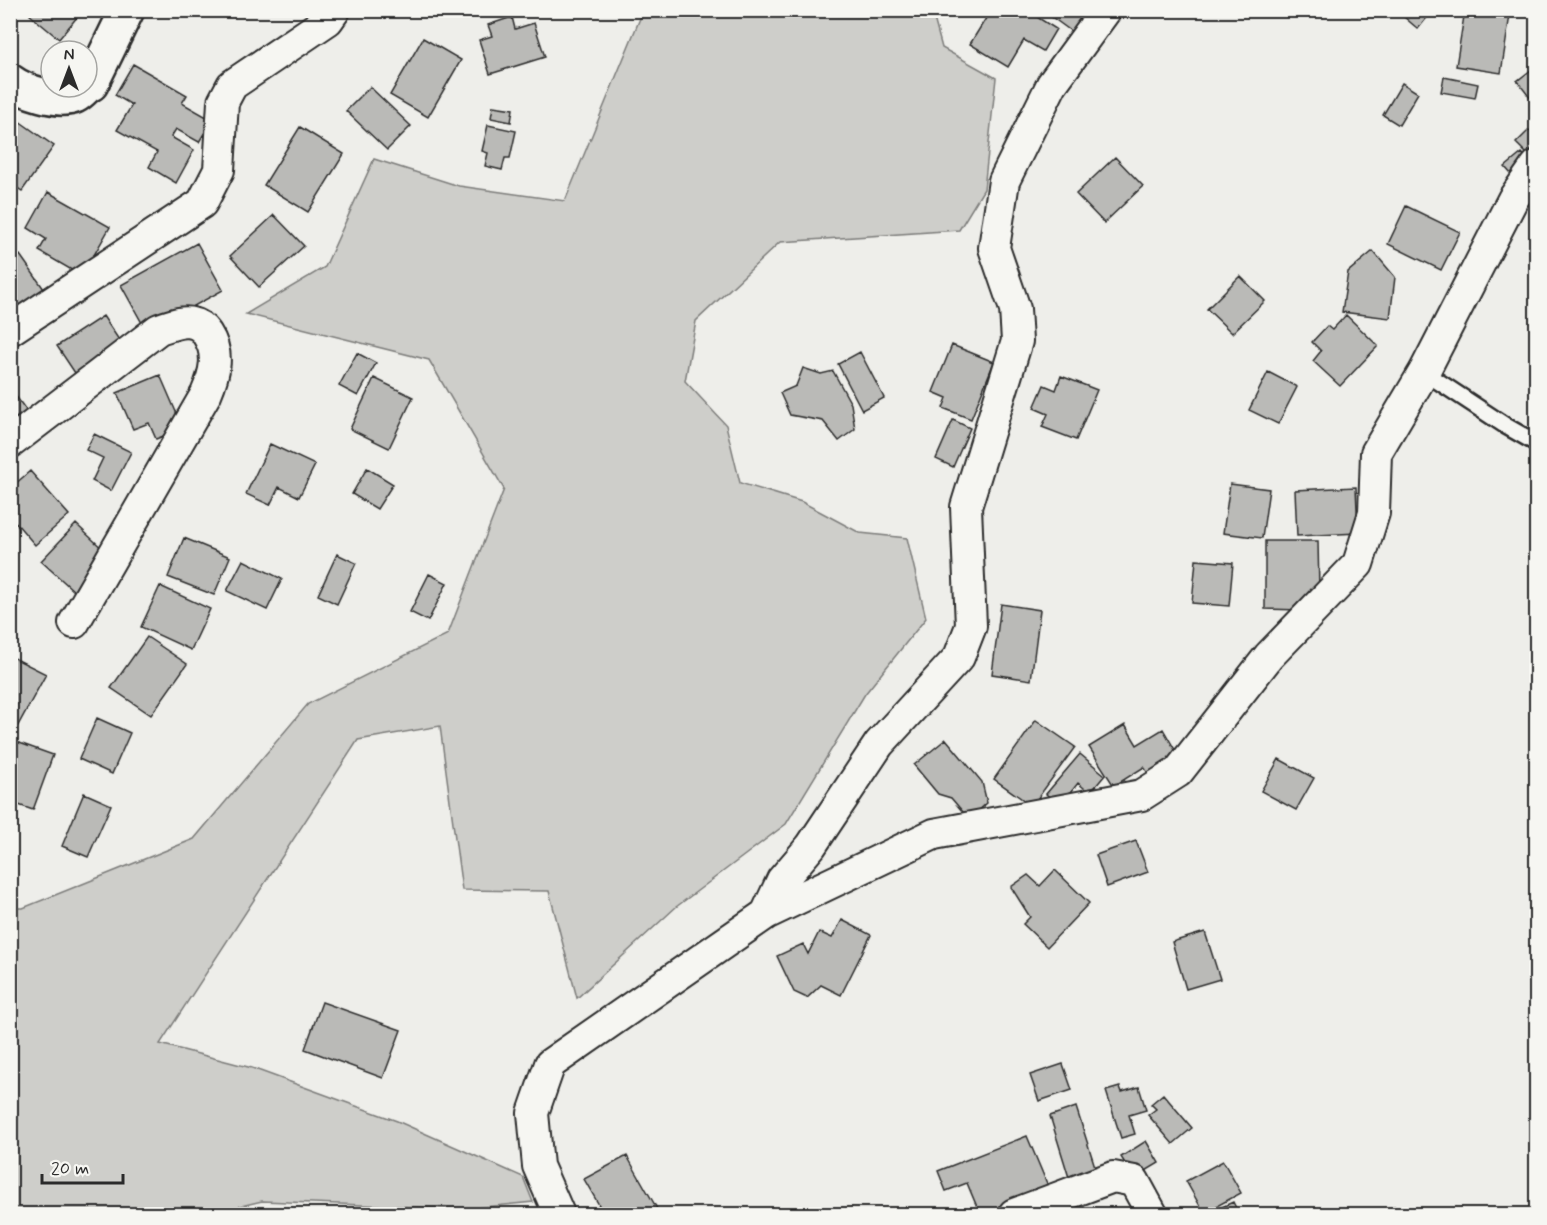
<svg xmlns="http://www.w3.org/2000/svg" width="1547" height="1225" font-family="Mynerve,sans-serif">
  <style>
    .green { fill: #cececa; stroke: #7c7c7a; stroke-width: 1.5 }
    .building { fill: #babab7; stroke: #2b2b2b; stroke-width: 1.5 }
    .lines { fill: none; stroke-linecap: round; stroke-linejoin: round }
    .lane-casing { stroke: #2b2b2b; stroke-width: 20 }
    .street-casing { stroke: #2b2b2b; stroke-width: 34 }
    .secondary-casing { stroke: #2b2b2b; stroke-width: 38 }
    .lane { stroke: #f6f6f2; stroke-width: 15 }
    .street { stroke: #f6f6f2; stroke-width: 30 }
    .secondary { stroke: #f6f6f2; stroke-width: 33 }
  </style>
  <rect width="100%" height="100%" fill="#eeeeea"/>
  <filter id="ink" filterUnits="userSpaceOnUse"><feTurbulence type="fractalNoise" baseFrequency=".0167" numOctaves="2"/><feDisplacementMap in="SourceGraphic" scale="12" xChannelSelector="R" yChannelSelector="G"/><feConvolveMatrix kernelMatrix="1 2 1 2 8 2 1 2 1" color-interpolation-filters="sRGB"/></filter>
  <g filter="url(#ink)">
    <path class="green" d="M643,11H932L942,48L996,78L984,189L959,230L780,242L696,321L685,381L726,425L740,483L802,502L860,533L907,538L926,618L865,694L786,824L676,907L577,998L549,891L462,890L440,726L358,740L160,1044L252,1068L397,1121L523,1177L533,1202L465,1209L262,1201L207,1214H11V908H23L194,839L308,704L448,634L504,489L429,360L246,314L325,267L374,159L459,186L565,201Z"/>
    <path class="building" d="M34,10H83L59,39L30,15Z
      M991,10H1026L1056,29L1043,51L1024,40L1008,67L970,44Z
      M1042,10H1092L1075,34Z
      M1396,10H1433L1418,29Z
      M1465,10L1510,15L1501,73L1456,66Z
      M512,17L515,29L534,23L545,57L490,74L479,40L492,36L488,25Z
      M423,38L461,60L428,117L390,95Z
      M133,64L187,95L182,103L212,120L199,142L176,129L171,137L194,150L176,183L149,167L157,152L117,130L132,105L115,95Z
      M1536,66V102L1535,104L1517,81Z
      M1444,77L1478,84L1475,98L1441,92Z
      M1402,83L1418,93L1399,125L1383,115Z
      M370,87L411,126L387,150L346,111Z
      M493,106L513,109L511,122L491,118Z
      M19,121L54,146L22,191L10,183V127L14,130Z
      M488,125L516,131L510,158H505L502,170L485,166L488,153L482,151Z
      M300,127L344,154L308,212L264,185Z
      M1529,130L1536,138V144L1527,154L1516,143Z
      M1522,153L1535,168L1518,182L1505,167Z
      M1115,157L1143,186L1104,223L1076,194Z
      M48,192L110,227L82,276L39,251L46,239L28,228Z
      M1406,206L1460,232L1441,270L1388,244Z
      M274,215L304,246L259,287L230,256Z
      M197,243L223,290L147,332L121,285Z
      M1373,251L1395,277L1390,318L1342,312L1348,272Z
      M20,255L44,289L10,312V262Z
      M1240,276L1265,301L1232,333L1207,309Z
      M1346,315L1378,346L1340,386L1313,361L1321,351L1312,342L1327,326L1332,330Z
      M103,316L127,352L81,382L57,346Z
      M952,345L994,362L971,419L943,408L947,398L933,392Z
      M860,352L884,398L862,410L838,364Z
      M357,353L376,363L358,396L339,386Z
      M803,368L821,374L833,371L851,404L855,429L839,441L823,421L790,415L780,393L796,386Z
      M1268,372L1297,387L1278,424L1249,410Z
      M160,375L183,428L156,439L149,423L133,429L117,393Z
      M1061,376L1097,390L1076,440L1042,427L1048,414L1034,408L1044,385L1056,390Z
      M374,378L413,397L389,448L350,429Z
      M10,388L31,417L10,431Z
      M953,420L970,428L953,467L936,459Z
      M94,434L131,452L111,491L92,481L103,458L86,450Z
      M270,444L315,465L299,497L279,487L270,505L246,494Z
      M367,468L393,484L377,509L352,494Z
      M30,471L69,515L35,545L10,516V490L14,485Z
      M1230,484L1269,489L1262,538L1223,533Z
      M1356,487L1358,533L1297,536L1295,490Z
      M76,524L108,554L74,591L41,561Z
      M184,538L230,557L214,595L168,577Z
      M1265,541H1318L1319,591L1301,610L1265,609Z
      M337,554L356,563L337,604L318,595Z
      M243,560L282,579L267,610L227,591Z
      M1196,560L1233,563L1229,606L1192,603Z
      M429,574L447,583L428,621L410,612Z
      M160,586L210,609L191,650L141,627Z
      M1001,604L1040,610L1031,680L992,674Z
      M147,637L187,664L151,715L111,688Z
      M10,656L46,674L16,729L10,727Z
      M97,718L130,733L112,774L79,759Z
      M1036,720L1075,747L1032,806L994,779Z
      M1125,725L1137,745L1163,729L1178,755L1148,773L1144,767L1114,786L1089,747Z
      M946,739L982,782L987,803L969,819L951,798L938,794L914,765Z
      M11,740L53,755L33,810L10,802Z
      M1080,754L1105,775L1090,793L1078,783L1060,806L1046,794Z
      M1279,759L1314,778L1296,810L1261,791Z
      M84,793L111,805L88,857L62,846Z
      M1136,841L1148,872L1107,887L1096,855Z
      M1055,870L1089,903L1047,947L1023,924L1030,917L1011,887L1028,875L1040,886Z
      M842,920L871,935L841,995L821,985L807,998L794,992L777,956L803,944L808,954L819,932L832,938Z
      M1205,932L1220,979L1186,989L1172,942Z
      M322,1002L401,1030L383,1078L305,1049Z
      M1063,1064L1072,1090L1039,1101L1030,1075Z
      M1120,1087L1122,1092L1139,1087L1146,1110L1129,1115L1135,1134L1121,1138L1106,1091Z
      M1163,1094L1192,1128L1173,1144L1148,1115L1156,1109L1151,1104Z
      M1076,1107L1098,1176L1071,1184L1050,1116Z
      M1027,1136L1051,1193L997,1214H980L967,1183L946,1191L938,1171Z
      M1146,1141L1159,1163L1134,1178L1121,1157Z
      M627,1156L660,1214H596L593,1209L599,1205L584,1179Z
      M1223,1161L1241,1193L1204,1213L1186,1181Z
      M1233,1202L1239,1214H1206Z
      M1394,1206L1401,1214H1384Z"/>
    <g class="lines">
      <defs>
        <path id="lane" d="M1424,372L1506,426L1536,443"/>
        <path id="street" d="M10,330L202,203L219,170L223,102L232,85L328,20L335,10
          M10,443L159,329C169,326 182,320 192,323C199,324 203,328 207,334C220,354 215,373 206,394L74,623
          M766,914L782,880L811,846L879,744L959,657L971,626L966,507L1017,341L1015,309L994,248L1004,181L1052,84L1106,10
          M559,1214L538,1166L533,1113L550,1064L766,914L934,834L1142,795L1178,772L1269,656L1358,564L1374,513L1376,453L1424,372L1513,199L1536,166
          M1014,1214L1113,1177L1134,1181L1152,1214"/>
        <path id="secondary" d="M10,81C23,91 59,103 75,96C79,94 83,90 86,87
          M87,86L91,84L127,10"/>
      </defs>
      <use href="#lane" class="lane-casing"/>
      <use href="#street" class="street-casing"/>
      <use href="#secondary" class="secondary-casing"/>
      <use href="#lane" class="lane"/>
      <use href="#street" class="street"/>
      <use href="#secondary" class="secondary"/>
    </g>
  </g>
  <rect width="1547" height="1225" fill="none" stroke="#f6f6f2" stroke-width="36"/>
  <rect x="18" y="18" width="1511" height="1189" fill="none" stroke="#2b2b2b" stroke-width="2" filter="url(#ink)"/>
  <g transform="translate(69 69)"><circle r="28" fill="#f6f6f2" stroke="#a5a5a2" stroke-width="1.5"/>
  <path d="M0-4.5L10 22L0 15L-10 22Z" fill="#2b2b2b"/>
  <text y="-9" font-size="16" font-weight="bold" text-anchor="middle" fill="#2b2b2b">N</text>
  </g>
  <path d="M42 1174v9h81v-9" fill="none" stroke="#2b2b2b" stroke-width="3"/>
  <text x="51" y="1174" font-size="18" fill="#2b2b2b" stroke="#f6f6f2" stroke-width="4.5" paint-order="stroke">20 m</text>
</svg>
